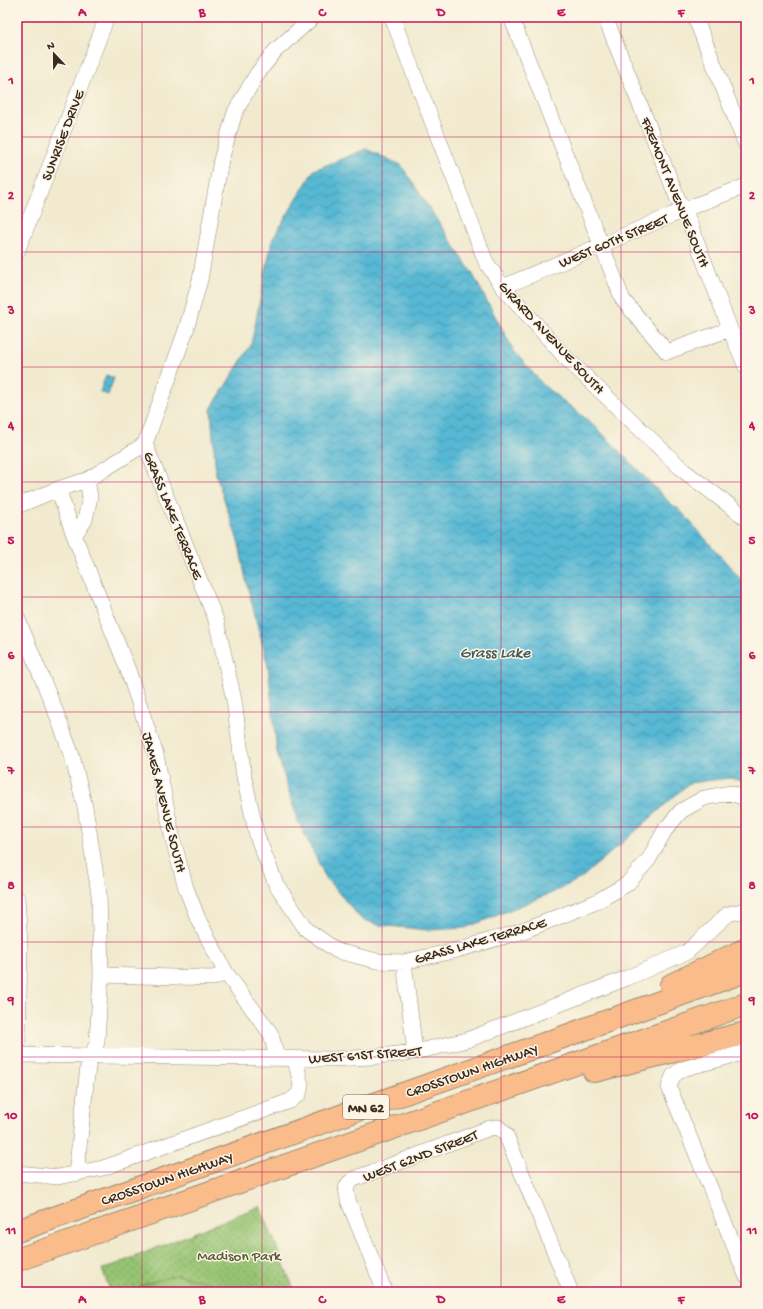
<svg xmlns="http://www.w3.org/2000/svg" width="763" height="1309" font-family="'Gochi Hand',sans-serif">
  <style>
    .grass { fill: url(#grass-dots); stroke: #697748 }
    .garden { fill: #97c472; stroke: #697748 }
    .water { fill: url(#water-waves); stroke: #487179 }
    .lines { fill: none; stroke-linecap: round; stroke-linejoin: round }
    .minor-casing { stroke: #968a76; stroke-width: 16 }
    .highway-casing { stroke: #968a76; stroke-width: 24 }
    .minor { stroke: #fff; stroke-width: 15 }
    .highway { stroke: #fabc8b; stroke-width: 22 }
    .grid { fill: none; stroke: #c2185b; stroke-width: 1; stroke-opacity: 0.55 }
    .labels { text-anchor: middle; stroke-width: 3; stroke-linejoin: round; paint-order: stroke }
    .shield { fill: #fcf5e5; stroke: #75675a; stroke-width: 1 }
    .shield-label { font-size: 14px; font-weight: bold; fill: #3b2a1e }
    .street-label { font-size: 15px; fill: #3b2a1e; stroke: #fcf5e5 }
    .park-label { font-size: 15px; fill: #575837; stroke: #fcf5e5 }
    .water-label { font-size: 16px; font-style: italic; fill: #445c5e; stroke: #fcf5e5 }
    .neatline { fill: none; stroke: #c2185b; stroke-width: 1.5 }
    .grid-label { font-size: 13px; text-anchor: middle; font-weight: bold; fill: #c2185b }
  </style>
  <defs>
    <pattern id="grass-dots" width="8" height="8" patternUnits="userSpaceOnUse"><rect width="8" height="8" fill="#97c472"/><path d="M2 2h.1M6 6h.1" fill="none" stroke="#7c9f5d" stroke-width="1.8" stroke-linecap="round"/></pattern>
    <pattern id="water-waves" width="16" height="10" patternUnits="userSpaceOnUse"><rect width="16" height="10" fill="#56b8d4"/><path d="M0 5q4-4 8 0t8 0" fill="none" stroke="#4896ab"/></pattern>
  </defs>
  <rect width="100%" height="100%" fill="#fcf5e5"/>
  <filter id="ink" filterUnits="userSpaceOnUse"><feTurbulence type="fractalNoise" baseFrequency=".025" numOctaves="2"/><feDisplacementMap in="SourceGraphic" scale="8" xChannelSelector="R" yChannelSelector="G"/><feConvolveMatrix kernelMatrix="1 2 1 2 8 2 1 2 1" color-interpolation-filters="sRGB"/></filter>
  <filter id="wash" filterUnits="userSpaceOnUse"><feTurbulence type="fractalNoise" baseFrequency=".012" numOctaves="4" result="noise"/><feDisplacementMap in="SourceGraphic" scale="16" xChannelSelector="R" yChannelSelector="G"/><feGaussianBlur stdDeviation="0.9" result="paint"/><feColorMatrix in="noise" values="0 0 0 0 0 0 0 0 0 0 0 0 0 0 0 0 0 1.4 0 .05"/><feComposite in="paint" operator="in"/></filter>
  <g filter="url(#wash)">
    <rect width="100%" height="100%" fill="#f1eacf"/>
    <path class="grass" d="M260,1206L295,1292H111L102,1270Z"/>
    <path class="garden" d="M176,1275L207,1282L221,1292H142L140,1286Z"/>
    <path class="water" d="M366,149L401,165L472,273L514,351L544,386L594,425L671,504L679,509L746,585V782L730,778L689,783L645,823L581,878L552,893L465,928L427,930L379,925L361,919L326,878L297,819L277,752L268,666L246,580L239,544L216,475L211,409L251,345L272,240L314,170Z
      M106,375L114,378L108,395L100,392Z"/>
  </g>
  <g filter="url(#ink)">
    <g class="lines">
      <defs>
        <path id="minor" d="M313,17L275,51L257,74L235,112L221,160L200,280L186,330L145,444L216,620L234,700L244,777L257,836L276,884L306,929L337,951L377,961L404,962L457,950L523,931L596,902L627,884L649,859L665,830L681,811L704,798L730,793L746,798
          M392,17L486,262L503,287L564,356L684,471L746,518
          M511,17L623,300L667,352L730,329
          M605,17L679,202L685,211L730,329L746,367
          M695,17L746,145
          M17,252L107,17
          M503,287L672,215L685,211L693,206L746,186
          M58,489L74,535L128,670L156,755L173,840L186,888L198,919L226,973L271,1034L277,1058
          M17,506L58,489L87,480L145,444
          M74,535L85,520L90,497L87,480
          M17,617L57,715L72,756L85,807L99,894L101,975L97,1042L88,1066L76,1174
          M17,898L20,945L18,1044L17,1048
          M404,962L415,1052
          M101,975L213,978L226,973
          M746,1052L682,1069L673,1076L669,1087L746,1275
          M17,1055L334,1059L371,1057L415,1052L467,1040L627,978L687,952L728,914L746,910
          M17,1173L58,1177L103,1168L290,1101L299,1094L301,1085L295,1059
          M385,1292L348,1200L346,1188L349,1183L354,1179L490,1128L498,1127L506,1135L571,1292"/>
        <path id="highway" d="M671,985L746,949
          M594,1071L746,1033
          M17,1231L552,1041L746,971
          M17,1260L746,1004"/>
      </defs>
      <use href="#minor" class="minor-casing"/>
      <use href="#highway" class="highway-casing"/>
      <use href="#minor" class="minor"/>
      <use href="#highway" class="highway"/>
    </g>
  </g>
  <path class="grid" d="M142,17V1292M262,17V1292M382,17V1292M501,17V1292M621,17V1292M17,137H746M17,252H746M17,367H746M17,482H746M17,597H746M17,712H746M17,827H746M17,942H746M17,1057H746M17,1172H746"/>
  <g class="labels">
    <rect class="shield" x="343" y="1095" width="46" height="24" rx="3"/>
    <g class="shield-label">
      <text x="366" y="1112">MN 62</text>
    </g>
    <g class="street-label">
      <text transform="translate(62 135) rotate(-69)" y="5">SUNRISE DRIVE</text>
      <text transform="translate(676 192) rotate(68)" y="5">FREMONT AVENUE SOUTH</text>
      <text transform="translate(613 240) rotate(-23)" y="5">WEST 60TH STREET</text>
      <text transform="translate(552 337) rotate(47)" y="5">GIRARD AVENUE SOUTH</text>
      <text transform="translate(174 515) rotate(68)" y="5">GRASS LAKE TERRACE</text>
      <text transform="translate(165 802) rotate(76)" y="5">JAMES AVENUE SOUTH</text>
      <text transform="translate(480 940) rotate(-16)" y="5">GRASS LAKE TERRACE</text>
      <text transform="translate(365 1054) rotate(-4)" y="5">WEST 61ST STREET</text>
      <text transform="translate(472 1070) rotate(-19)" y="5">CROSSTOWN HIGHWAY</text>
      <text transform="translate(420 1155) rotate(-21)" y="5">WEST 62ND STREET</text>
      <text transform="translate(167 1178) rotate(-19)" y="5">CROSSTOWN HIGHWAY</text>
    </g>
    <g class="park-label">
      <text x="239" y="1260">Madison Park</text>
    </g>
    <g class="water-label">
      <text x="495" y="657">Grass Lake</text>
    </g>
  </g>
  <rect width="763" height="1309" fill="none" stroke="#fcf5e5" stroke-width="44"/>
  <g transform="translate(54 54) rotate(338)" stroke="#fcf5e5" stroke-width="3" paint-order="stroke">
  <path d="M0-3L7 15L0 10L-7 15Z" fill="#3b2a1e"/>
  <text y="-6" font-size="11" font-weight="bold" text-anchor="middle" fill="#3b2a1e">N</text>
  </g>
  <rect x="22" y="22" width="719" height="1265" class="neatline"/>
  <g class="grid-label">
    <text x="82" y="16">A</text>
    <text x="202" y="16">B</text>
    <text x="322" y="16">C</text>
    <text x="441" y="16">D</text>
    <text x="561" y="16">E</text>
    <text x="681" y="16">F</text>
    <text x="11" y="84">1</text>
    <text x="752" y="84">1</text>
    <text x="11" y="199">2</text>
    <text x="752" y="199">2</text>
    <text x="11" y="314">3</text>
    <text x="752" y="314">3</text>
    <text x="11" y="429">4</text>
    <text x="752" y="429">4</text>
    <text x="11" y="544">5</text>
    <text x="752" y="544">5</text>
    <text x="11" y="659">6</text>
    <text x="752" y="659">6</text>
    <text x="11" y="774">7</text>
    <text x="752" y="774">7</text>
    <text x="11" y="889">8</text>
    <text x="752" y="889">8</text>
    <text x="11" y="1004">9</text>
    <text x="752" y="1004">9</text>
    <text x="11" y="1119">10</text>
    <text x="752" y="1119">10</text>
    <text x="11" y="1234">11</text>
    <text x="752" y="1234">11</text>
    <text x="82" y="1303">A</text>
    <text x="202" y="1303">B</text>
    <text x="322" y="1303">C</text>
    <text x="441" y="1303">D</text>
    <text x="561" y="1303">E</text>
    <text x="681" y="1303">F</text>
  </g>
</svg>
